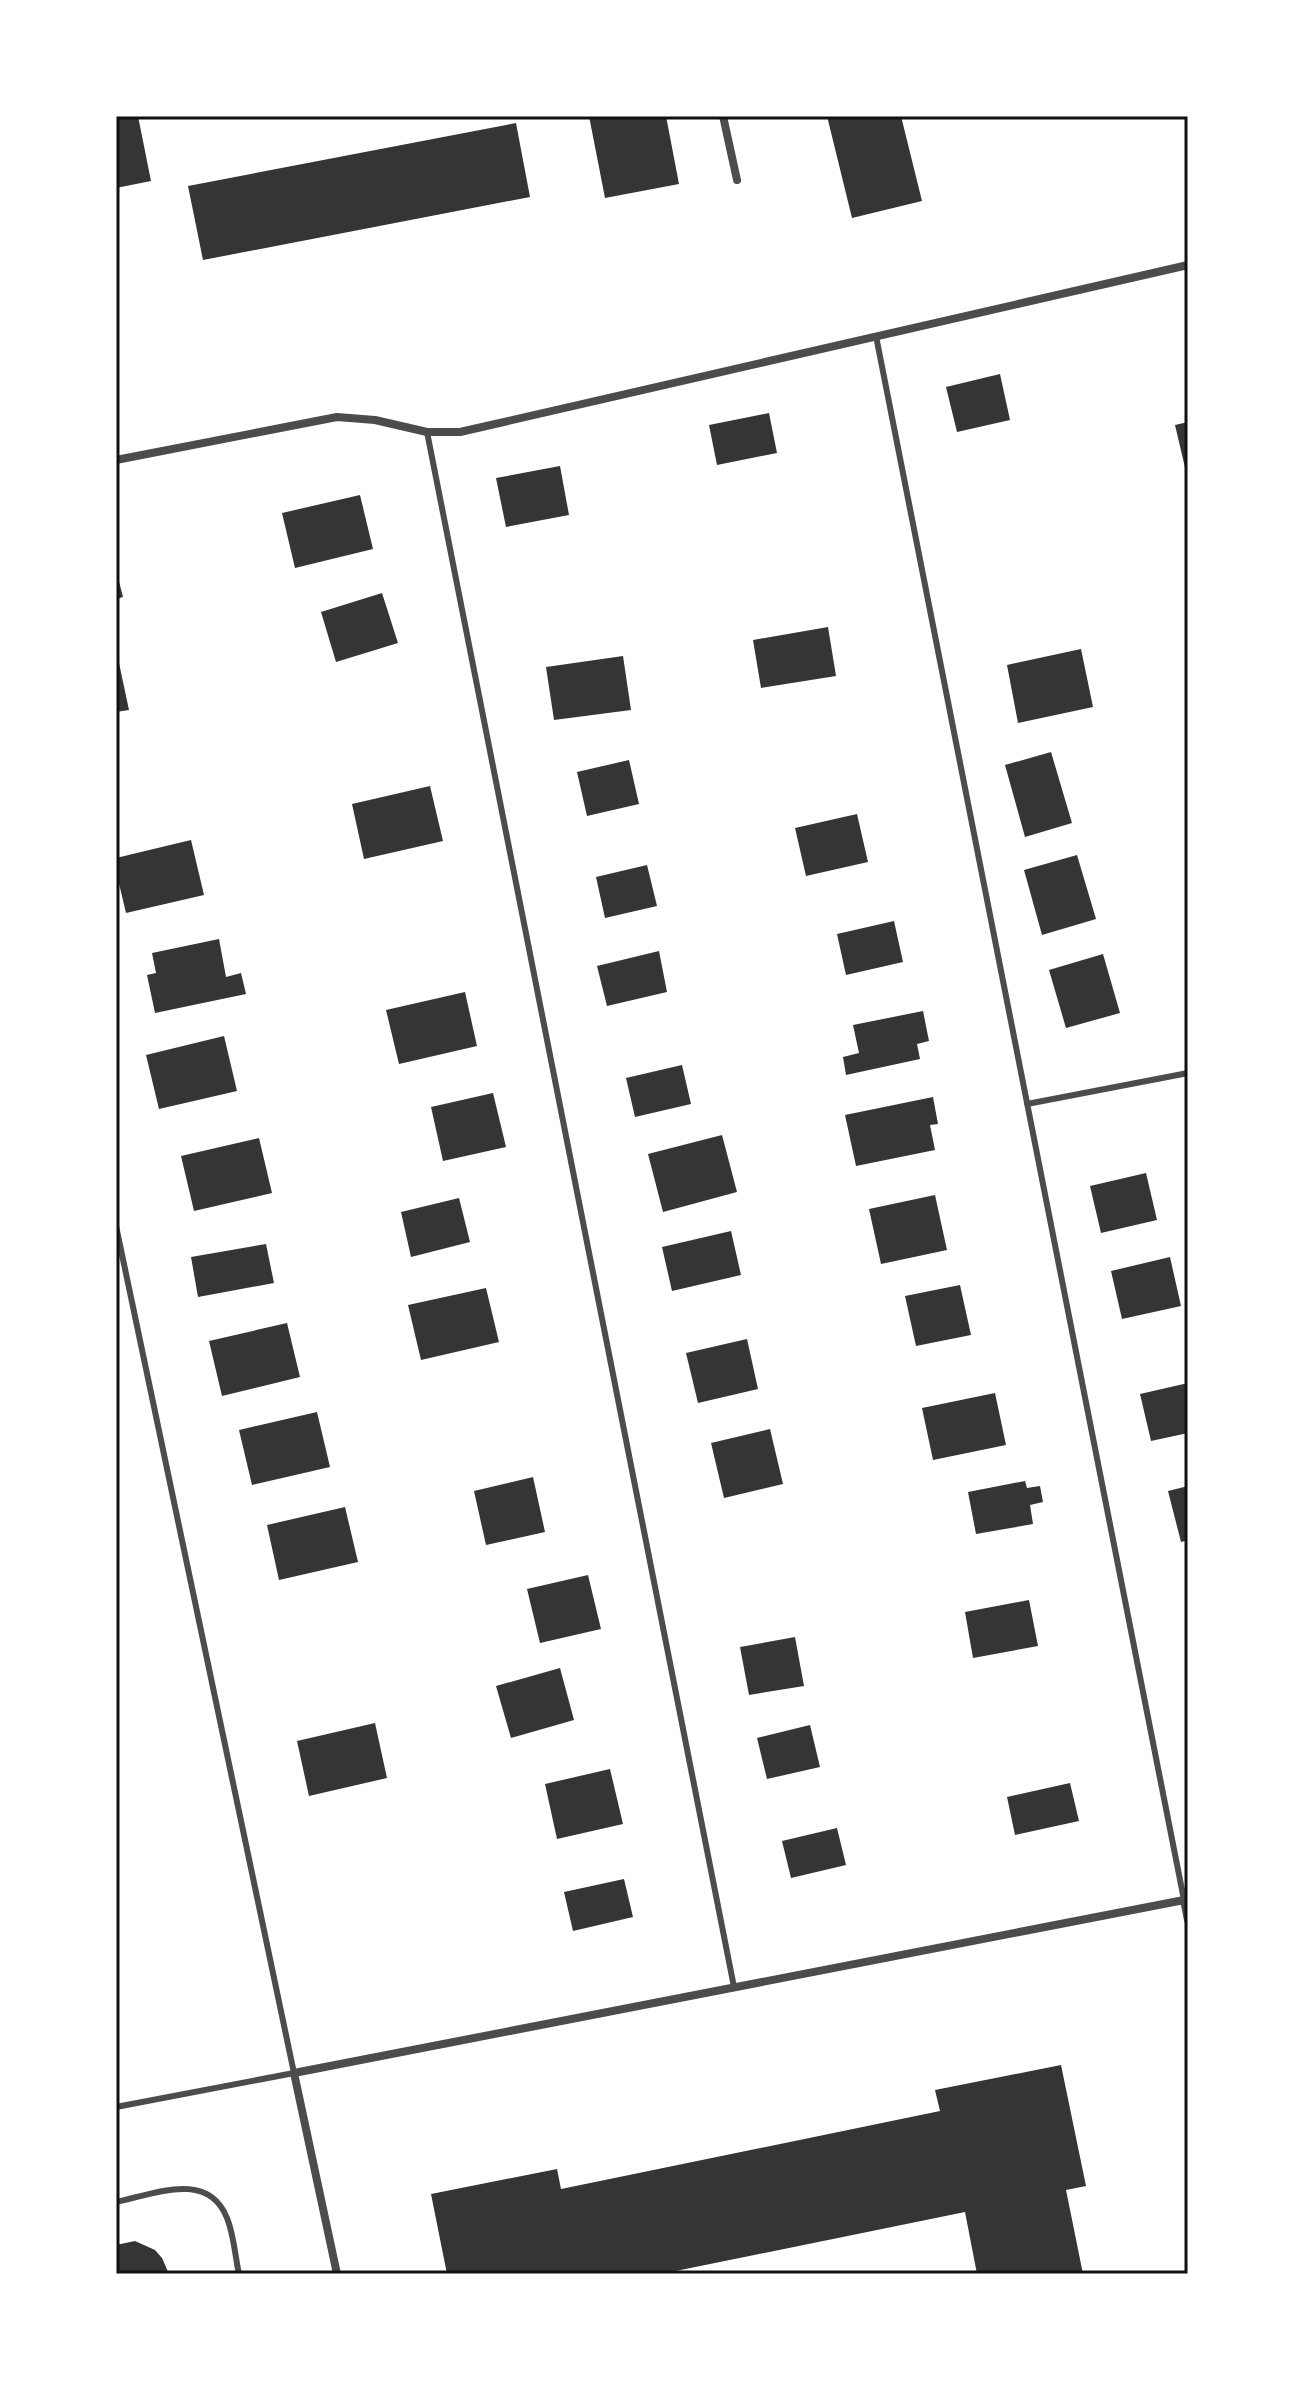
<svg xmlns="http://www.w3.org/2000/svg" width="1304" height="2390" font-family="'Noto Serif',serif">
  <style>
    .building { fill: #353535 }
    .lines { fill: none; stroke-linecap: round; stroke-linejoin: round }
    .service { stroke: #4c4c4c; stroke-width: 6 }
    .minor { stroke: #4c4c4c; stroke-width: 8 }
    .neatline { fill: none; stroke: #111; stroke-width: 3 }
  </style>
  <rect width="100%" height="100%" fill="#fff"/>
  <path class="building" d="M116,116H138L151,181L116,188Z
    M589,116H666L679,184L605,198Z
    M827,116H901L922,201L852,218Z
    M516,123L530,197L203,260L188,186Z
    M1000,374L1010,420L957,432L946,387Z
    M769,413L777,453L717,465L709,425Z
    M1188,422V476H1187L1175,425Z
    M560,466L569,515L506,527L496,478Z
    M360,495L373,549L295,568L282,513Z
    M116,570L123,597L116,599Z
    M382,593L398,643L336,662L321,612Z
    M828,627L836,676L761,688L753,640Z
    M116,649L129,710L116,712Z
    M1081,649L1093,707L1018,723L1007,665Z
    M623,656L631,710L554,720L546,667Z
    M1051,752L1072,823L1025,837L1005,765Z
    M629,760L639,804L587,816L577,772Z
    M430,786L443,841L364,859L352,804Z
    M857,814L868,862L806,876L795,828Z
    M191,840L204,895L126,913L116,871V858Z
    M1077,855L1096,919L1042,935L1024,870Z
    M647,865L657,906L605,918L596,877Z
    M894,921L903,962L846,975L837,934Z
    M219,939L226,977L241,973L246,994L155,1013L147,975L156,973L152,953Z
    M659,951L667,992L607,1006L597,966Z
    M1103,954L1120,1013L1066,1028L1049,970Z
    M465,992L477,1046L399,1064L386,1010Z
    M923,1011L929,1041L917,1044L920,1059L846,1075L843,1057L859,1053L853,1025Z
    M224,1036L237,1091L159,1109L146,1055Z
    M682,1065L691,1104L635,1117L626,1078Z
    M493,1093L506,1147L443,1161L431,1107Z
    M933,1097L938,1124L930,1125L935,1150L856,1166L845,1115Z
    M722,1135L737,1192L663,1212L648,1154Z
    M259,1138L272,1193L194,1211L181,1156Z
    M1146,1173L1157,1220L1101,1233L1090,1186Z
    M935,1195L947,1250L881,1264L869,1209Z
    M459,1198L470,1242L411,1257L401,1212Z
    M731,1231L741,1275L672,1291L662,1247Z
    M266,1244L274,1283L198,1297L191,1257Z
    M1170,1257L1181,1306L1122,1319L1111,1271Z
    M960,1285L971,1335L916,1346L905,1296Z
    M486,1288L499,1342L421,1360L408,1305Z
    M287,1323L300,1377L222,1396L209,1341Z
    M747,1339L758,1389L698,1403L686,1353Z
    M1188,1383V1433L1151,1441L1140,1394Z
    M995,1393L1006,1445L933,1460L922,1408Z
    M317,1412L330,1467L252,1485L239,1430Z
    M770,1429L783,1484L724,1498L711,1443Z
    M533,1477L545,1532L486,1545L474,1491Z
    M1025,1481L1027,1488L1040,1486L1043,1502L1030,1505L1033,1524L976,1534L968,1492Z
    M1188,1486V1540L1181,1542L1168,1491Z
    M345,1507L358,1562L279,1580L267,1525Z
    M588,1575L601,1629L540,1643L527,1589Z
    M1029,1600L1038,1646L973,1658L965,1612Z
    M795,1637L804,1686L749,1695L740,1647Z
    M560,1668L574,1720L511,1738L496,1686Z
    M375,1723L387,1778L309,1796L297,1741Z
    M810,1725L820,1767L767,1779L757,1738Z
    M610,1769L623,1824L557,1839L545,1784Z
    M1070,1783L1079,1821L1015,1835L1007,1797Z
    M837,1828L846,1865L791,1878L782,1841Z
    M624,1879L633,1917L573,1931L564,1892Z
    M1061,2065L1086,2186L1066,2190L1083,2274H977L965,2212L661,2274H447L431,2194L557,2169L561,2189L940,2111L935,2090Z
    M135,2241L155,2250L162,2258L169,2274H116V2245Z"/>
  <g class="lines">
    <path class="service" d="M876,336L1184,1900
      M427,432L734,1987
      M1027,1104L1188,1073
      M116,1226L294,2073L116,2107
      M116,2202C155,2194 208,2170 227,2218C234,2235 235,2256 239,2274"/>
    <path class="minor" d="M723,116L737,180
      M116,460L337,417L375,420L427,432H460L1188,265
      M337,2274L294,2073L1184,1900L1188,1920"/>
  </g>
  <rect width="1304" height="2390" fill="none" stroke="#ffffff" stroke-width="236"/>
  <rect x="118" y="118" width="1068" height="2154" class="neatline"/>
</svg>
